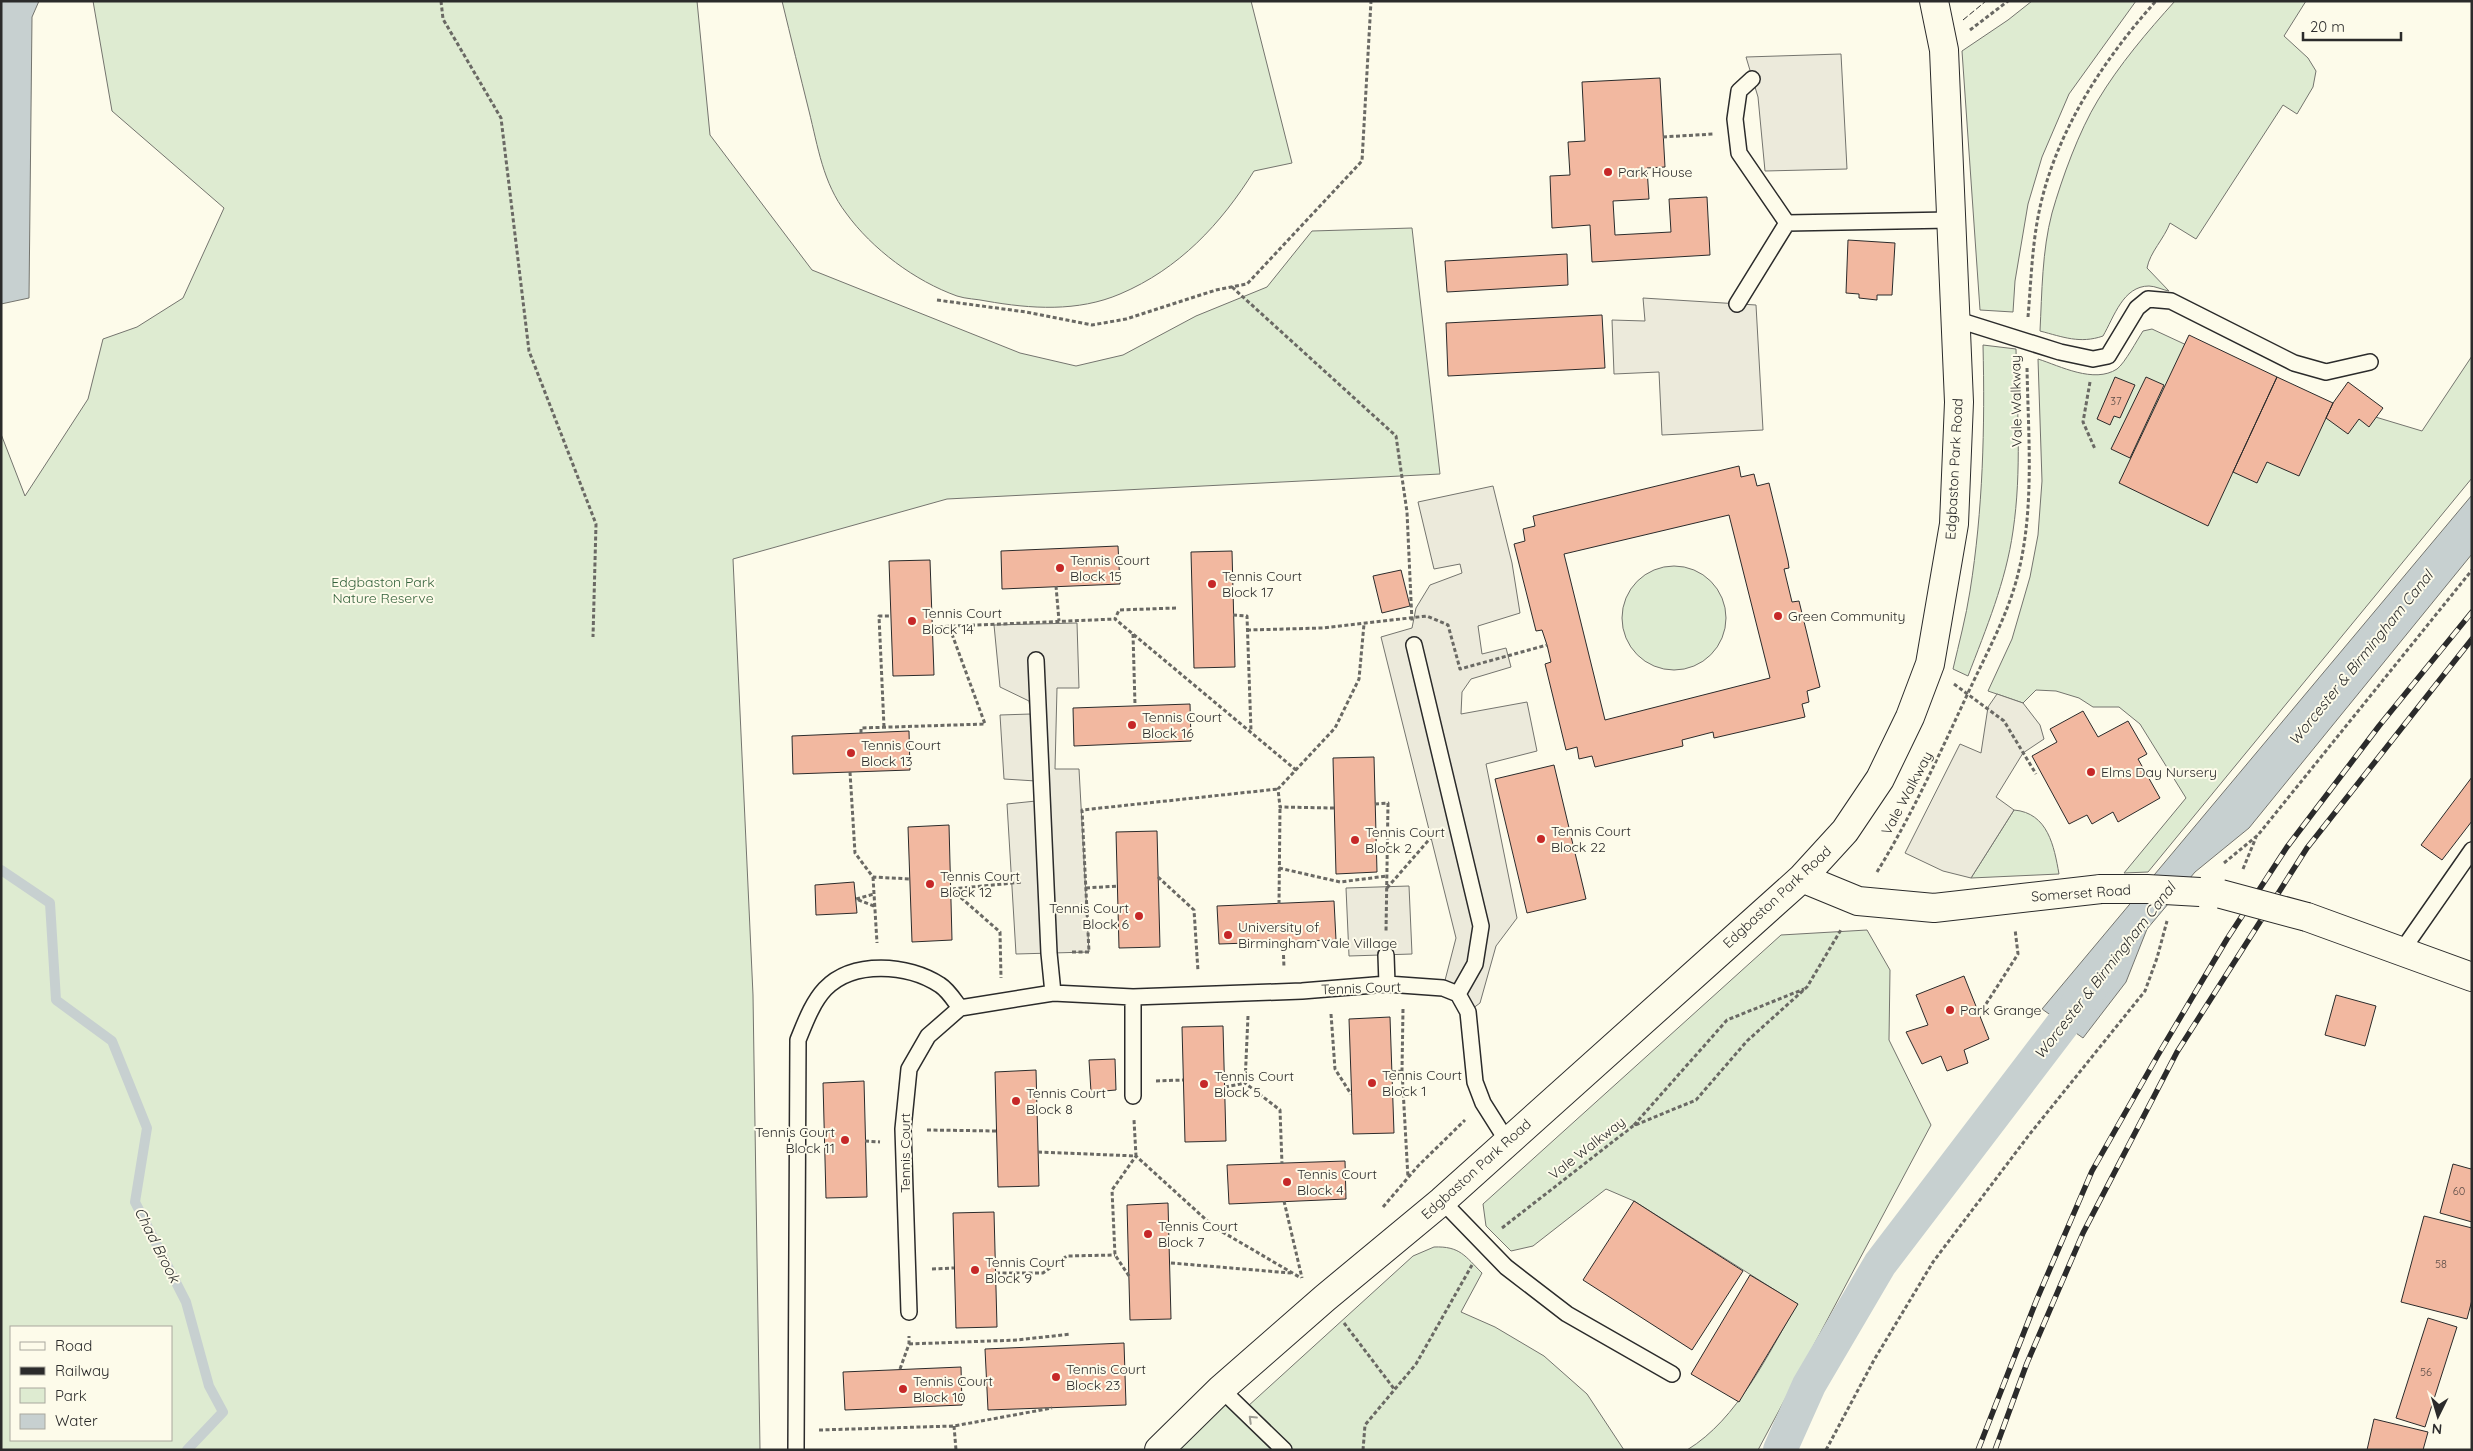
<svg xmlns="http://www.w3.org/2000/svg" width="2473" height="1451" font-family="Quicksand,sans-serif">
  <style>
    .green { fill: #deebd1; stroke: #74746e; fill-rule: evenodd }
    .parking { fill: #eceadb; stroke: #74746e }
    .water { fill: #c7d0d0; stroke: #74746e }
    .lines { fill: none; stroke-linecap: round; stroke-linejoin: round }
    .stream { stroke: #c7d0d0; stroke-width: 10 }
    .canal { stroke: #c7d0d0; stroke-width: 34 }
    .building { fill: #f2b8a0; stroke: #2b2b2b; fill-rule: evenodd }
    .service-casing { stroke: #2b2b2b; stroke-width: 18 }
    .tertiary-casing { stroke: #2b2b2b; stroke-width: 30 }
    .path { stroke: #6a6964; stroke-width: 3; stroke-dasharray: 4 2.5; stroke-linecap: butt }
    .service { stroke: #fdfbea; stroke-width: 15 }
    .tertiary { stroke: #fdfbea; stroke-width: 28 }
    .rail-casing { stroke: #2b2b2b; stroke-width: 5.5 }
    .rail { stroke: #fdfbea; stroke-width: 4; stroke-dasharray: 11; stroke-linecap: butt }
    .tertiary-bridge-casing { stroke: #2b2b2b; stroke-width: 30; stroke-linecap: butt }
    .tertiary-bridge { stroke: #fdfbea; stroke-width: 28 }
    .fence { stroke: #2b2b2b; stroke-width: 1; stroke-dasharray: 6 2.5; stroke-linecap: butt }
    .oneway { stroke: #9e9d94 }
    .poi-dot { fill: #c62828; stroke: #fdfbea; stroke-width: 2 }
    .labels { text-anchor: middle; stroke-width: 4; stroke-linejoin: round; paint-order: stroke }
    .number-label { font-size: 11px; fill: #5d4e48 }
    .poi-label { font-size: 14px; fill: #2b2b2b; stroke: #fdfbea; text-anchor: start }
    .street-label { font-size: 14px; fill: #2b2b2b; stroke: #fdfbea }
    .park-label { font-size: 14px; fill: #34623c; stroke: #fdfbea }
    .water-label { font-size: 15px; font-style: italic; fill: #2b2b2b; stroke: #fdfbea }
  </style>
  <rect width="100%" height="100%" fill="#fdfbea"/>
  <path class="green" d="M93,1H697L710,135L812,270L1020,353L1076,366L1123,355L1196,316L1267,287L1312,231L1412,228L1440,474L947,499L733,559L753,995L760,1450H1V434L25,496L88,399L103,339L137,327L183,298L224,208L112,111ZM11,1327H171V1440H11Z
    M782,1H1251L1292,163L1254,171C1221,224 1179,269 1120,294C1078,312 1031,309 986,301C977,299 966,299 957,296C915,281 872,249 846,213C823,183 818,147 809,111C800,75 791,38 782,1Z
    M2032,1H2136L2069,94L2042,157L2028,204L2015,281L2013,312L1980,310L1962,51L2008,20Z
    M2175,1H2306L2284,36L2308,58L2316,71L2313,87L2297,114L2283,105L2196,239L2170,223C2164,239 2150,252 2147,268L2169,291C2163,290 2155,286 2149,286C2123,286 2114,317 2103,336C2080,344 2063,337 2040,331C2042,292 2042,251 2052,213C2062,178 2079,131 2098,100C2119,65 2147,32 2175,1Z
    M2152,329L2279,388L2422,431L2472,356V478L2148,872L2124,873L2186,798L2140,724L2119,707H2093L2079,698L2056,691L2036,690L2023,703L1988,691L2012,639L2030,577L2038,535L2042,481L2038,359C2060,366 2094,384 2117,369C2125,363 2137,340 2143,331Z
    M1983,345L2016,349C2017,409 2022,471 2013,531C2006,581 1986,629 1968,676L1953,669C1959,643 1966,617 1970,591C1983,510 1985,427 1983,345Z
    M1622 618a52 52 0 1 1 104 0a52 52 0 1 1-104 0Z
    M2014,810C2048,813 2054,846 2059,874L1971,878Z
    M1867,930L1890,970L1889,1040L1931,1125L1758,1450H1687C1738,1419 1768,1354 1797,1304L1634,1201L1606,1189L1533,1246L1511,1251L1486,1226L1483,1204L1781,935Z
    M1434,1247C1460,1246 1465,1256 1482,1273L1461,1312L1495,1327L1544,1356L1587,1394L1624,1450H1159L1221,1389L1247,1407L1413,1256Z"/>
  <path class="parking" d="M1841,54L1847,169L1765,171L1758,97L1746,57Z
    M1643,298L1756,305L1763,430L1662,435L1659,372L1614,374L1612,320L1645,321Z
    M1493,486L1512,563L1520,613L1478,626L1482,654L1506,648L1511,667L1471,679L1462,692L1461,714L1527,702L1537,751L1486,764L1517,918L1496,946L1480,1003L1468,1012L1443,988L1456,938L1381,637L1412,628L1416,608L1430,585L1462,573L1460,564L1434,569L1418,502Z
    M1077,623L1079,688H1057L1055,769H1079L1089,952L1016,954L1007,804L1036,801V781L1004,779L1000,715L1031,714L1029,701L1000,687L994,625Z
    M1997,694L2023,703L2040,725L2044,739L2023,753L1996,797L2014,810L1971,878L1943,871L1905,853L1960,744L1981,753L1988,707Z
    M1409,886L1412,954L1349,956L1346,888Z"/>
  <path class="water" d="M1,1H39L32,17L29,298L1,304Z
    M2472,495V554L2249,828L2195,872L2147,929L2126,982L2083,1038L2042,1009Z"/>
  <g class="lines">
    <path class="stream" d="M1,870L50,903L56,1000L112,1041L147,1128L135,1202L186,1302L209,1386L223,1412L187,1450"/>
    <path class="canal" d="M1780,1450L1809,1385L1880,1264L2091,987"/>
  </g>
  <path class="building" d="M1660,78L1665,167L1647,168L1649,199L1613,201L1615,235L1671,232L1669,199L1707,197L1710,255L1592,262L1590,225L1552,228L1550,176L1570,175L1568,142L1585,141L1582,82Z
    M1848,240L1895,243L1892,295H1877V300L1859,298V294L1846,293Z
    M1567,254L1568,285L1447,292L1445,261Z
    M1602,315L1605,368L1448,376L1446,323Z
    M2189,335L2277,377L2208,526L2119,483Z
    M2115,377L2135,385L2120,418L2114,416L2110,425L2097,419Z
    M2146,377L2164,385L2130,458L2111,449Z
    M2277,377L2333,403L2299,476L2267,462L2257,483L2233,472Z
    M2348,382L2383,408L2369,427L2359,419L2348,434L2326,418L2333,403Z
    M1739,466L1741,477L1754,474L1757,486L1769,483L1788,561L1789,568L1784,569L1792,602L1799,601L1820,687L1807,691L1809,702L1802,704L1805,717L1714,738L1713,732L1682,740L1683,746L1595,767L1592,756L1579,759L1577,747L1566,750L1545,664L1551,662L1547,645L1542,630L1536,631L1514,544L1525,541L1523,529L1535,526L1533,516ZM1729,515L1770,678L1605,720L1564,554Z
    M1118,546L1120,584L1002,589L1001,551Z
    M1232,551L1235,667L1194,668L1191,552Z
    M930,560L934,675L893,676L889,561Z
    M1401,570L1410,606L1382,613L1373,576Z
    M1190,704L1191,741L1074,746L1073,708Z
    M2083,711L2098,737L2128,721L2147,754L2138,759L2160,798L2118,822L2113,812L2092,824L2087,815L2069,824L2032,756L2057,742L2050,729Z
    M909,731L910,770L793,774L792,736Z
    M1374,757L1377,872L1336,874L1333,758Z
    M1554,765L1586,899L1527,913L1495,779Z
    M2472,777V821L2442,860L2421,845Z
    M949,825L952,940L912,942L908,827Z
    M1157,831L1160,947L1119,948L1116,832Z
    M854,882L857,913L816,915L815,885Z
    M1334,901L1336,940L1219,944L1217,906Z
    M1964,976L1989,1039L1964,1050L1968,1063L1947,1071L1941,1056L1922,1064L1906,1032L1928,1025L1916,995Z
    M2336,995L2376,1006L2365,1046L2325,1035Z
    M1390,1017L1394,1133L1353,1134L1349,1019Z
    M1223,1026L1226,1141L1185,1142L1182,1027Z
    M1115,1059L1116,1090L1091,1092L1089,1060Z
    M1036,1070L1039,1186L998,1187L995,1072Z
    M864,1081L867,1197L826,1198L823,1083Z
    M1345,1161L1346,1199L1229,1204L1227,1165Z
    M2453,1164L2471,1169L2472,1167V1222L2440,1213Z
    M1634,1201L1743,1271L1692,1350L1583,1280Z
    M1168,1203L1171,1319L1130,1320L1127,1205Z
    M994,1212L997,1327L956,1328L953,1213Z
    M2424,1216L2472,1228V1300L2467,1319L2401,1302Z
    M1750,1275L1798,1304L1739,1402L1691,1374Z
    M2428,1318L2457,1327L2425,1427L2396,1418Z
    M1124,1343L1126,1405L988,1410L985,1349Z
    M961,1367L962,1405L845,1410L843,1372Z
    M2374,1419L2428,1432L2423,1450H2367Z"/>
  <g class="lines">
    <defs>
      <path id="service" d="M1752,79L1739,91L1735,119L1739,153L1787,223L1950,220
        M1737,304L1787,223
        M1955,319L2060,352L2093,359L2108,356L2137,308L2148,299L2171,301L2294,363L2326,372L2370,362
        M1414,645L1481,926L1475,964L1458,994
        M1036,660L1049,953L1053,993
        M2401,952L2472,850
        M1386,955L1387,984
        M1133,1096V997
        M1442,1201L1506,1267L1567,1314L1672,1374
        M909,1312L903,1129L909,1069L928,1036L960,1008L1053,993L1133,997L1302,991L1387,984L1443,988L1458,994L1468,1012L1475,1082L1483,1103L1507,1141
        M1221,1389L1284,1450
        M796,1450L798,1040C805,1023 812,1003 825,989C853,960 908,964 940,985C948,990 954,1000 960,1008"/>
      <path id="tertiary" d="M1802,878L1858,901L1934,908L2101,889
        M2307,917L2472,977
        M1159,1450L1221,1389L1325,1298L1442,1201L1802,878L1845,831L1880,779L1910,717L1930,664L1954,524L1959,402L1944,50L1934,1"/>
    </defs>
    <use href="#service" class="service-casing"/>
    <use href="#tertiary" class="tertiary-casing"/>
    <path class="path" d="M441,1L443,19L501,118L529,351L596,524L593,637
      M1970,30L2008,1
      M1663,137L1713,134
      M1232,287L1396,436L1407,512L1412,622
      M937,300L1026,312L1092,325L1126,319L1216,290L1247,284L1362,161L1371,1
      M2028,317C2031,282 2032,246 2039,212C2055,133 2103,60 2156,1
      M2090,382L2083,422L2095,449
      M1056,586L1059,621
      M1176,608L1119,610L1115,619L1296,770
      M1233,615L1247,616L1251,731
      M932,627L1115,619
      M1247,630L1323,628L1427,616L1448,625L1460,669L1547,645
      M1133,634L1135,705
      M1954,684L2004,721L2036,774
      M884,727L879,616H891
      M861,733V728L985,724L949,626
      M850,772L855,853L873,877L910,879
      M1375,804L1388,803L1386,932
      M1334,808L1280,807L1278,789L1335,728L1359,679L1364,624
      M2224,863L2258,835L2472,570
      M1279,868L1340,882L1387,876
      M2243,869L2257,835
      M1877,872C1912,815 1940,753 1968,693C1986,654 2008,615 2018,574C2035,507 2028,434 2027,366
      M873,877L877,943
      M1158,877L1194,910L1198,971
      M1086,888L1118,886
      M1387,888L1434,834
      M951,889L1000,932L1001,978
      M952,889L1023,882
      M1279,904L1280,807
      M874,906L856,899L874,894
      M1283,942L1284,968
      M1072,952H1089L1082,810L1278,789
      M1986,1004L2018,954L2015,929
      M1403,1009L1402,1071L1408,1178
      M1331,1014L1335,1069L1351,1094
      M1248,1016L1245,1083L1280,1110L1282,1164
      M1392,1072L1402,1071
      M1156,1081L1183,1080
      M1225,1087L1245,1083
      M1634,1125L1727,1020L1804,989
      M927,1130L997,1131
      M865,1141L880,1142
      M1038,1152L1136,1156L1134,1120
      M1284,1201L1302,1278
      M1383,1207L1418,1166L1465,1120
      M1502,1228L1633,1126L1696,1100L1747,1041L1807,987L1842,928
      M1171,1263L1291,1273
      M932,1269L954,1268
      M996,1273H1043L1067,1256L1115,1255
      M1129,1276L1115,1255L1112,1190L1136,1156L1214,1227L1301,1278
      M1344,1323L1395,1390
      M909,1344L1017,1340L1071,1334
      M900,1369L909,1344V1336
      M954,1426L956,1450
      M819,1430L954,1426L1052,1408
      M1363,1450L1365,1425L1416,1364L1472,1265
      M1826,1450L1874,1360L1933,1262L2029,1135L2145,991L2157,958L2167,921"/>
    <use href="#service" class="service"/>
    <use href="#tertiary" class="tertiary"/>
    <defs>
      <path id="rail" d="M1978,1450L2037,1299L2092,1171L2158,1055L2227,939L2287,847L2379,726L2472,612
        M1995,1450L2027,1363L2083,1233L2177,1052L2307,848L2472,639"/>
    </defs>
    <use href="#rail" class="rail-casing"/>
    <use href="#rail" class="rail"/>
    <defs>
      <path id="tertiary-bridge" d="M2101,889H2147L2200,892
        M2221,894L2307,917"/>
    </defs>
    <use href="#tertiary-bridge" class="tertiary-bridge-casing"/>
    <use href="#tertiary-bridge" class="tertiary-bridge"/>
    <path class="fence" d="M1963,20L1986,1"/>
  </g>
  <defs><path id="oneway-chevron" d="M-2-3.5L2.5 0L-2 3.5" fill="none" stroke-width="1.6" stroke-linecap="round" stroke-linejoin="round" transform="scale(1.25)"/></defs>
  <use class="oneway" href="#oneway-chevron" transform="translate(1252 1419) rotate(-136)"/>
  <g class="poi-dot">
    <circle cx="1608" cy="172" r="5"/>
    <circle cx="1060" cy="568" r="5"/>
    <circle cx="1212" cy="584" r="5"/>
    <circle cx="1778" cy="616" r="5"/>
    <circle cx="912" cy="621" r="5"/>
    <circle cx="1132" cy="725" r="5"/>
    <circle cx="851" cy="753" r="5"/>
    <circle cx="2091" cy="772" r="5"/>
    <circle cx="1541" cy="839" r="5"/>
    <circle cx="1355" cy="840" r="5"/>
    <circle cx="930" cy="884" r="5"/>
    <circle cx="1139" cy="916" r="5"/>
    <circle cx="1228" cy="935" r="5"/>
    <circle cx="1950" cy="1010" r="5"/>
    <circle cx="1372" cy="1083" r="5"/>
    <circle cx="1204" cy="1084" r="5"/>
    <circle cx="1016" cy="1101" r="5"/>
    <circle cx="845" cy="1140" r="5"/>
    <circle cx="1287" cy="1182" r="5"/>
    <circle cx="1148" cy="1234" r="5"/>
    <circle cx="975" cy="1270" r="5"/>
    <circle cx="1056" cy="1377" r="5"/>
    <circle cx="903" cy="1389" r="5"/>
  </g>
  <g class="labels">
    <g class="number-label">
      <text x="2116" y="405">37</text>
      <text x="2459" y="1195">60</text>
      <text x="2441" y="1268">58</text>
      <text x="2426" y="1376">56</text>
    </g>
    <g class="poi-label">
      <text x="1618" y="177">Park House</text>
      <text x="1070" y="565">Tennis Court<tspan x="1070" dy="16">Block 15</tspan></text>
      <text x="1222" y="581">Tennis Court<tspan x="1222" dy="16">Block 17</tspan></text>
      <text x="922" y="618">Tennis Court<tspan x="922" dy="16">Block 14</tspan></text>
      <text x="1788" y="621">Green Community</text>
      <text x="1142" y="722">Tennis Court<tspan x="1142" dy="16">Block 16</tspan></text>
      <text x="861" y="750">Tennis Court<tspan x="861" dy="16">Block 13</tspan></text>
      <text x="2101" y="777">Elms Day Nursery</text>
      <text x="1551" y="836">Tennis Court<tspan x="1551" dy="16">Block 22</tspan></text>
      <text x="1365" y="837">Tennis Court<tspan x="1365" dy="16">Block 2</tspan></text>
      <text x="940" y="881">Tennis Court<tspan x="940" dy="16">Block 12</tspan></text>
      <text x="1129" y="913" text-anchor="end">Tennis Court<tspan x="1129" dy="16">Block 6</tspan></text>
      <text x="1238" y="932">University of<tspan x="1238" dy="16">Birmingham Vale Village</tspan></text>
      <text x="1960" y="1015">Park Grange</text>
      <text x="1382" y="1080">Tennis Court<tspan x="1382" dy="16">Block 1</tspan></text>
      <text x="1214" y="1081">Tennis Court<tspan x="1214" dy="16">Block 5</tspan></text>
      <text x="1026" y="1098">Tennis Court<tspan x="1026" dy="16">Block 8</tspan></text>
      <text x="835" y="1137" text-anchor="end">Tennis Court<tspan x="835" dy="16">Block 11</tspan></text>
      <text x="1297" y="1179">Tennis Court<tspan x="1297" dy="16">Block 4</tspan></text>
      <text x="1158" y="1231">Tennis Court<tspan x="1158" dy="16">Block 7</tspan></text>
      <text x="985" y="1267">Tennis Court<tspan x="985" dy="16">Block 9</tspan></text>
      <text x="1066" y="1374">Tennis Court<tspan x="1066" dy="16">Block 23</tspan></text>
      <text x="913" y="1386">Tennis Court<tspan x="913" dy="16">Block 10</tspan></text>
    </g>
    <g class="street-label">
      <text transform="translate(2016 401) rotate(-91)" y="5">Vale Walkway</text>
      <text transform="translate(1954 469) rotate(-87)" y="5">Edgbaston Park Road</text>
      <text transform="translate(1907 793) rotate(-62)" y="5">Vale Walkway</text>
      <text transform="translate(2081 893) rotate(-4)" y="5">Somerset Road</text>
      <text transform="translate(1777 897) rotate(-43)" y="5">Edgbaston Park Road</text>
      <text transform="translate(1361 988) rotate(-2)" y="5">Tennis Court</text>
      <text transform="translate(1587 1148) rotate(-38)" y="5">Vale Walkway</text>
      <text transform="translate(905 1153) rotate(-90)" y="5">Tennis Court</text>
      <text transform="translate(1476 1169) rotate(-42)" y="5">Edgbaston Park Road</text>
    </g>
    <g class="park-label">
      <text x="383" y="587">Edgbaston Park<tspan x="383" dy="16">Nature Reserve</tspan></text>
    </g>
    <g class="water-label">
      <text transform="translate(2361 658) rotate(-51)" y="5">Worcester &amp; Birmingham Canal</text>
      <text transform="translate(2105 971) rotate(-52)" y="5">Worcester &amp; Birmingham Canal</text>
      <text transform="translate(157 1245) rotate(63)" y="5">Chad Brook</text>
    </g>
  </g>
  <rect width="2473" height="1451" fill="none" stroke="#2b2b2b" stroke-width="5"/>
  <rect x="10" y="1326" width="162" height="115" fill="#fdfbea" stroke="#a9a89e"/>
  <rect x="20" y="1342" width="25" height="8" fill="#fdfbea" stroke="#a9a89e"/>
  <text x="55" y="1351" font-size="15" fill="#2b2b2b">Road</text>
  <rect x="20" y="1367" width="25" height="8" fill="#2b2b2b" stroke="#a9a89e"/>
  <text x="55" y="1376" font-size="15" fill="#2b2b2b">Railway</text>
  <rect x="20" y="1388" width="25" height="15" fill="#deebd1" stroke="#a9a89e"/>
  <text x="55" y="1401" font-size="15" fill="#2b2b2b">Park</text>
  <rect x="20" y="1414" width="25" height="15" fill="#c7d0d0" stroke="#a9a89e"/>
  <text x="55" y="1426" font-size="15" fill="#2b2b2b">Water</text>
  <g transform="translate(2438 1416) rotate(185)" stroke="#fdfbea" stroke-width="4" paint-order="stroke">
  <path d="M0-4L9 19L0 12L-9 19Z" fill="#2b2b2b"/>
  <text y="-8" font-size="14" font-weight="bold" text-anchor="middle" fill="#2b2b2b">N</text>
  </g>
  <path d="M2303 32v8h98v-8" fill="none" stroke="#2b2b2b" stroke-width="2.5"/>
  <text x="2310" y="32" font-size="15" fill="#2b2b2b" stroke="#fdfbea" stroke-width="4" paint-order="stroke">20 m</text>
</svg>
